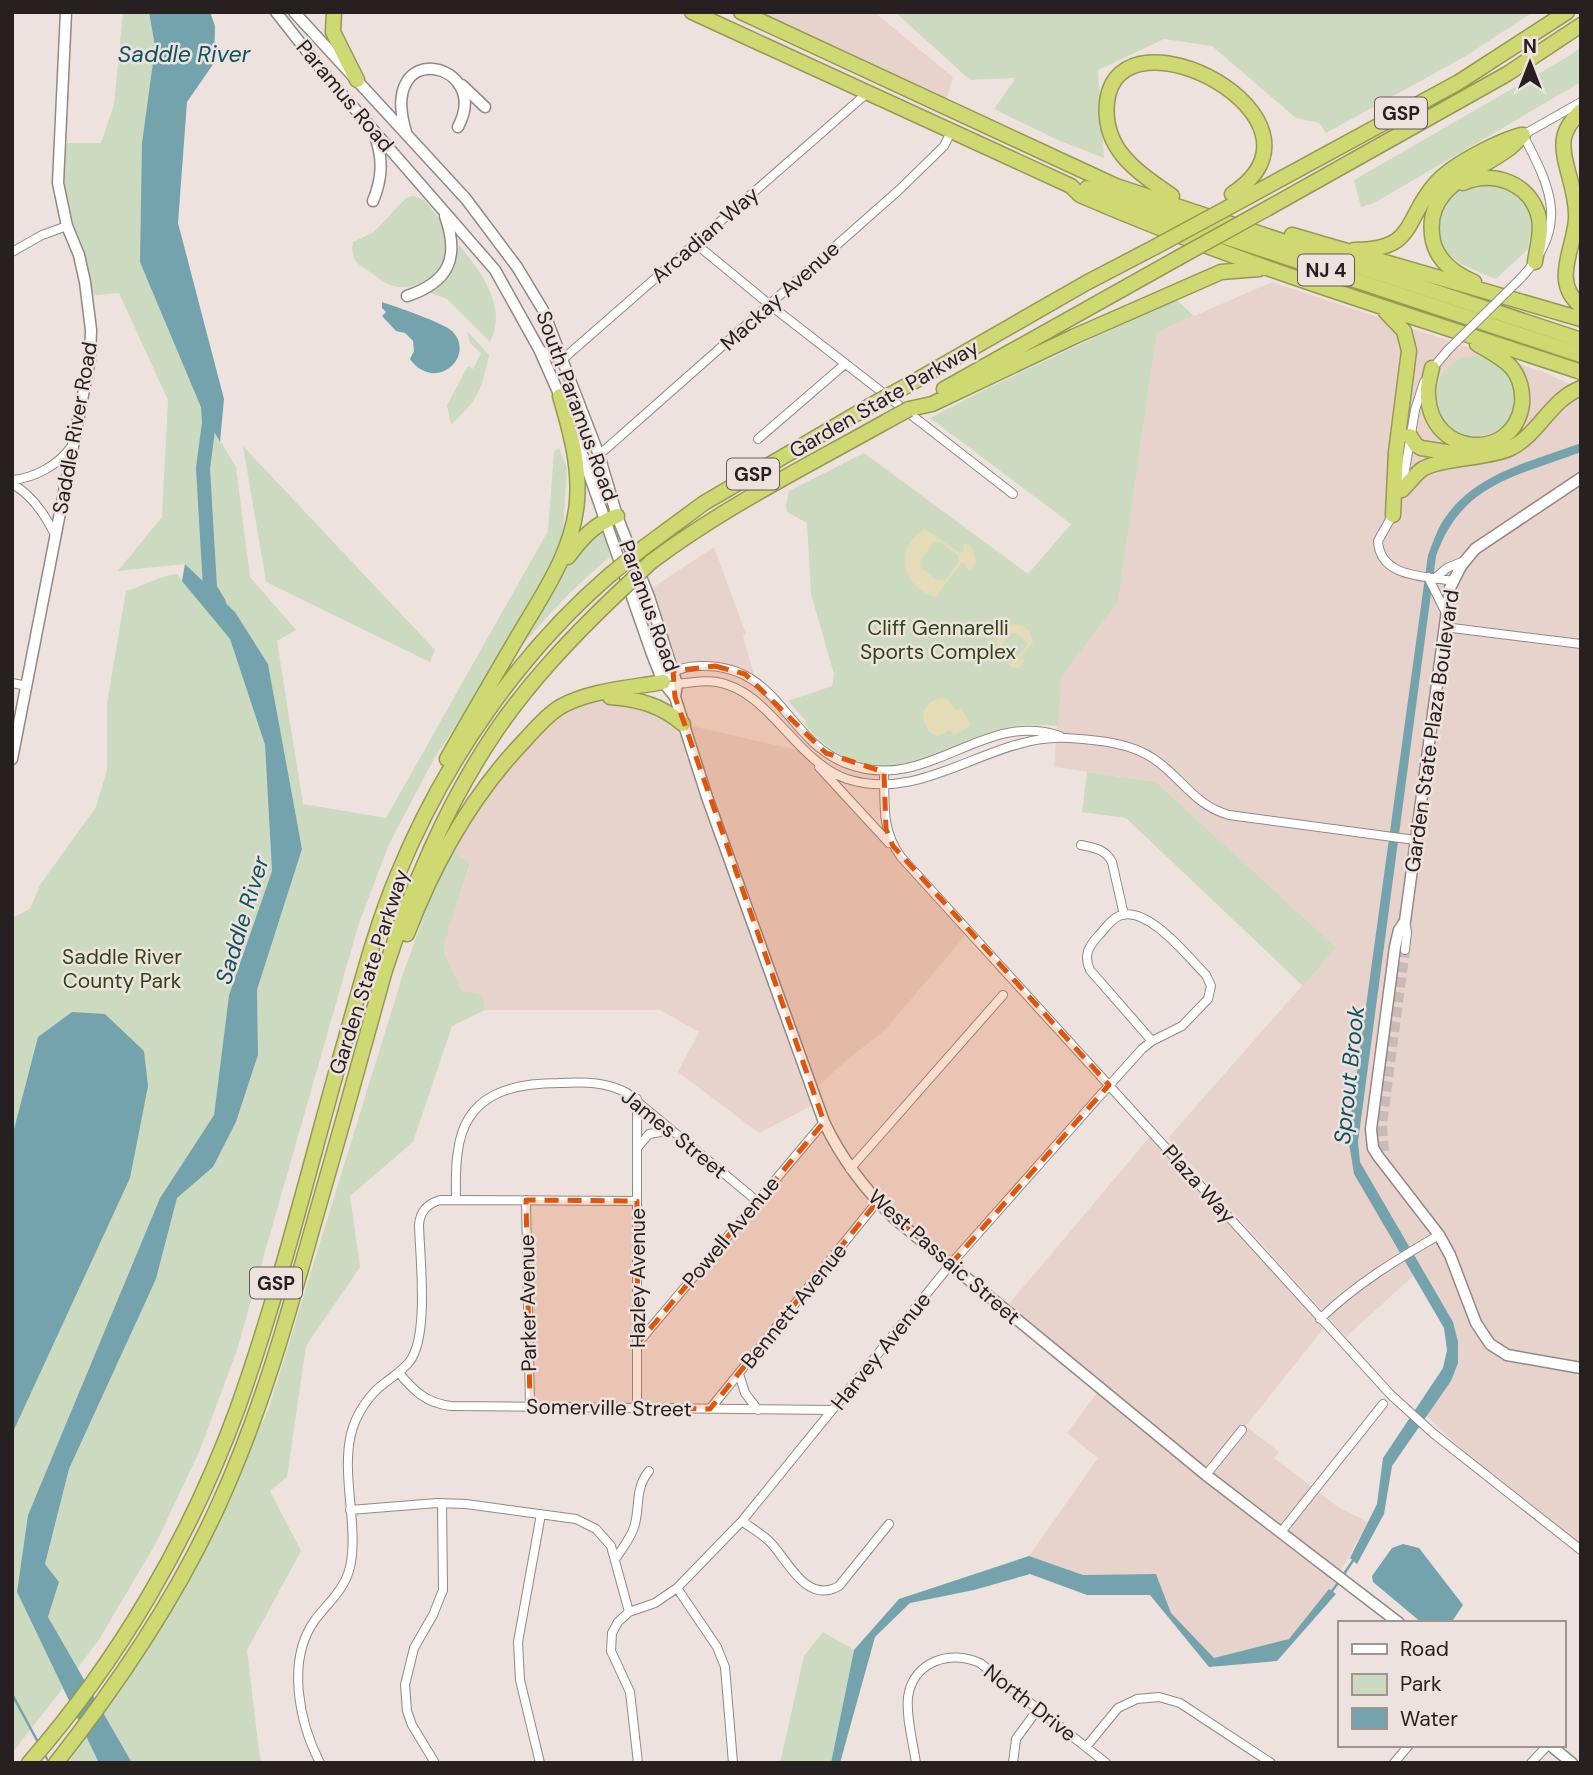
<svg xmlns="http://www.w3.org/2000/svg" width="1593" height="1775" font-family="'DM Sans',sans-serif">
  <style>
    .built { fill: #e7d3cc }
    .green { fill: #ccdac0 }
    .sand { fill: #e5dcb7; fill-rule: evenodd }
    .water { fill: #74a3ae }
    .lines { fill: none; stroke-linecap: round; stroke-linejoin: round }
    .stream { stroke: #74a3ae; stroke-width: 2.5 }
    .river { stroke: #74a3ae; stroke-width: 14 }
    .secondary-tunnel { stroke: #c6bbb8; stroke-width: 10; stroke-dasharray: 10 5; stroke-linecap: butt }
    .street-casing { stroke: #928884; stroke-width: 10 }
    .secondary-casing { stroke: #928884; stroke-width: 13 }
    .highway-casing { stroke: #949955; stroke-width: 17 }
    .street { stroke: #fff; stroke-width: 8 }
    .secondary { stroke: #fff; stroke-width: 10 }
    .highway { stroke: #cfd971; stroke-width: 14 }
    .street-bridge-casing { stroke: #928884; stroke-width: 10; stroke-linecap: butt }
    .highway-bridge-casing { stroke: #949955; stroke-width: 17; stroke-linecap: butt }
    .street-bridge { stroke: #fff; stroke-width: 8 }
    .highway-bridge { stroke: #cfd971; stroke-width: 14 }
    .marked { fill: #de560d; fill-opacity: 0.2; stroke: #de560d; stroke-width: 5; stroke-dasharray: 14 9; stroke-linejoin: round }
    .labels { text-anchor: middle; stroke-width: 5; stroke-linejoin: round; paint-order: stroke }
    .shield { fill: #eee2de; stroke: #625b59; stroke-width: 2 }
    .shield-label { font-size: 19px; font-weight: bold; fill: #262120 }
    .street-label { font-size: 21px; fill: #262120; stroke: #eee2de }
    .park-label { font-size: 21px; fill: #2e4612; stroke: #eee2de }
    .water-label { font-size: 23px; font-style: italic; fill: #0d525f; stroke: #eee2de }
  </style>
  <rect width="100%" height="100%" fill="#eee2de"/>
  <path class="built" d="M758,12H874L953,77L946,101Z
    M1272,282L1541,371L1581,389V1544L1464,1451L1426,1416L1451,1381L1458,1343L1422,1268L1346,1337L1172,1144L1169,1137L1336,947L1156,782L1054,767L1061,677L1118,602L1157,332Z
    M714,547L746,634L743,636L756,682L730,669L673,671L646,592Z
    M591,696L644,702L683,724L806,752L969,931L885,1030L848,1059L813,1091L817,1103L759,1133L678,1072L699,1032L660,1010H485L482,994L461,992L443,947L470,864L450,850L469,810L539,725Z
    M1153,1133L1326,1325L1246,1426L1279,1452L1274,1458L1315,1489L1338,1507L1368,1522L1338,1575L1341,1578L1289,1639L1214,1658L1171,1613L1156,1574L1083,1575L1029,1556L1098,1458L1067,1433L1100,1389L1004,1310Z"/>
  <path class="green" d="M123,12H149L155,47L142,143L203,412L236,467L250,577L296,630L277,641L303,804L386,818L548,531L554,451L559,448L567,468L562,546L465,712L435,757L389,844L359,923L237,1350L200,1450L156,1543L100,1638L77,1669L48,1617L59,1582L45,1564L69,1469L156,1279L177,1198L213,1167L236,1122L258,1056L257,990L302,849L268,664L235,612L185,564L118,571L162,517L168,400L119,293L87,296L67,226L59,143H101L114,105Z
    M895,12H1533L1466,56L1326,133L1319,123L1296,118L1212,46L1164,39L1098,70L1104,158L1058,140L994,109L1016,78L970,80Z
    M1581,47V82L1374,203L1361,207L1354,180L1569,56Z
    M1498,181L1519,194L1533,218L1528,249L1496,279C1479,272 1461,266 1447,253C1441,247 1439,236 1438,228C1435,188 1467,183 1498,181Z
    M412,196C423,197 427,203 433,211C438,217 443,223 445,229C456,260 430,289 399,287C388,286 379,279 370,272C357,264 350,259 353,242L374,232L406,198Z
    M459,245C481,272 508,306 490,342L447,299L428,292L455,257Z
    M1176,299L1194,316L1157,332L1118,602L1061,677L1058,726C1042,725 1025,724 1009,727C998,729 985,736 974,740C906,767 862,789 805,725L806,721L788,701L832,686L834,674L811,594L807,523L787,512L786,505L789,491L864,453L1028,574L1071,524L930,418L984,390Z
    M467,331L489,355C481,392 478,399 451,425L447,405L468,366L473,369L481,353L470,343Z
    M1436 396a40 40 0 1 1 80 0a40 40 0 1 1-80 0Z
    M243,446L435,650L430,662L266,582Z
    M601,530L604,532L610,557C571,588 538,626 506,665C533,617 556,564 601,530Z
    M177,574L230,639L265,745L272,871L229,995L214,1115L160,1198L28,1515L17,1592L63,1688L12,1753V918L30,909L40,885L96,807L107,770V704L126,591C144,586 158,576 177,574Z
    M1087,772L1156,782L1336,947L1303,986L1126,818L1082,812Z
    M450,850L470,863L443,948L461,991L482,994L485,1010L452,1026L413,1142L350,1196L360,1267L306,1346L287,1477L270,1491L301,1551L247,1650L260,1759L263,1763H64L238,1476L269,1408L403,974L441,868Z
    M823,1632L854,1650L831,1763H780L804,1656Z"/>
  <path class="sand" d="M925,529L960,553L963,552V546L966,543L973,549L976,562L970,571L967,569L965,563H961L936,597C902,589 893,546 925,529ZM939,542L958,555L959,562L945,580H938L921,568L920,561L933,543Z
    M1012,624L1023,626L1030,632L1033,642L1020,658L1025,660L1019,668H1013L1007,662H1012V659L996,644L999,632ZM1012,633H1016L1027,642V646L1017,657H1013L1003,648L1002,643Z
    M941,698L948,699L955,710L961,708L971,725L954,736L950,730L938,736C926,732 922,723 924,711L932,701Z"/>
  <path class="water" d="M149,12H210L215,26L214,63L187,102L178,223L224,399L220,442L203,412L140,262L142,143L155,47Z
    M382,302C394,306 444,323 452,331C477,356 435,394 410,359L414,351L413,341L405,333L396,331L382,316L386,312L382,308Z
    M1581,443V452C1515,477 1462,483 1436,556L1358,1142L1360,1162L1453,1322L1458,1342V1363L1451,1381L1392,1466L1384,1514L1357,1564L1350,1558L1377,1504L1383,1458L1443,1368L1447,1350L1444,1328L1354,1174L1348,1137L1428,555C1432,545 1436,533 1441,524C1471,474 1530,462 1581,443Z
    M185,564L235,612L268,664L302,849L257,990L258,1055L236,1122L213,1167L177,1198L156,1279L69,1469L45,1564L59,1582L48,1617L132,1763H99L17,1592L28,1515L160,1198L214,1115L229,995L272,871L265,745L230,639L182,581Z
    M72,1012L105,1014L144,1051L148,1086L130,1178L12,1434V1137L38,1037Z
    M1403,1544L1419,1548L1463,1605L1451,1623H1422L1373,1582L1372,1576L1392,1548Z
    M1029,1556L1083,1575L1156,1574L1171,1613L1214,1658L1289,1639L1329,1589L1336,1594L1277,1661L1209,1667L1150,1595H1087L1030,1574L974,1590L910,1603L875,1637L840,1763H831L854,1650L899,1599Z"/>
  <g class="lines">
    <path class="stream" d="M1342,1577L1354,1559
      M1332,1591L1338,1583
      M12,1694L39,1744
      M44,1753L49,1763"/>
    <path class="river" d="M208,406L209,423L203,468L210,588L219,603"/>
    <path class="secondary-tunnel" d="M1384,1151L1382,1124L1405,950"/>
    <defs>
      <path id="street" d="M696,244L770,305L1013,494
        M12,252L42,235L67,226
        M1519,280C1569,229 1553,191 1523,135L1581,102
        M539,349L553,357L563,359L866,94
        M1431,370L1448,350
        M758,439L845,364
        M599,455L899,190L944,146L952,130
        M12,480C35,478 58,465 71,447
        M12,484C33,495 46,516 56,537
        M1402,488L1415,410L1424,382
        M1393,514L1378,541C1380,578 1425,576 1453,581
        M1428,577L1446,613
        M1435,578L1447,568L1464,561
        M1444,627L1581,644
        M663,682C674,669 683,667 700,666C778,663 785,739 845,763C928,796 981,709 1060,736
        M12,683L27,686
        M674,684C688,684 702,679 717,682C770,691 795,761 847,779C925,804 990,734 1067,738C1096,740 1130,742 1154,759C1182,778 1194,805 1229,815L1415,840
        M819,767L889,843
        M884,772C885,804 881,830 901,857L1391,1395L1434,1434L1581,1550
        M1081,845C1095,848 1105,849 1112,862L1124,915
        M1405,950L1407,932L1405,921
        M637,1099V1407
        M637,1148L649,1134L672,1130
        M850,1169L1003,995
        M456,1200C456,1183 455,1167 458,1151C465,1094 511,1083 559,1083C584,1082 605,1081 627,1093L757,1201
        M526,1200L530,1406
        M1320,1319C1356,1284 1396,1260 1439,1235
        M638,1343L824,1122
        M399,1373C414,1391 426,1403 451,1406L832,1410
        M739,1374L745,1393L758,1410
        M710,1409L877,1202
        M1206,1475L1242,1430
        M350,1510L437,1503L466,1504L576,1519L596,1529L611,1546L629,1612
        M742,1521C751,1528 762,1534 770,1542C788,1560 806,1605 839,1586L889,1524
        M1281,1532L1383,1404
        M616,1558C623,1547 632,1537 635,1524C640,1504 635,1488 649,1471
        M677,1588L717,1647L725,1667L733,1763
        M1086,1747L1118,1708L1137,1699L1159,1697L1180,1703L1271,1763
        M320,1763C299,1722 286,1660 315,1620C328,1603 345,1589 350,1567C359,1527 341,1476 351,1434C356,1414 369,1394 386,1382C395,1375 403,1370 410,1361C429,1335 420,1259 419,1225C420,1211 427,1204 440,1200L637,1201
        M435,1763L412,1725L407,1711L405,1685L414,1648L433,1615L443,1590L442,1503
        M540,1763L520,1680L518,1642L541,1514
        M638,1763L630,1692L611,1651L612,1633L618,1622L629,1612L655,1603L677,1588L742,1521L950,1265L1097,1099L1142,1049L1152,1041L1182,1026L1208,999L1211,986L1206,975C1188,957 1147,904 1119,916C1110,920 1105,929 1099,935C1089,946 1083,955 1090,970L1152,1041
        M916,1763C913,1742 906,1718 908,1697C913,1662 950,1649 980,1663L1106,1763
        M1013,1763L1016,1739L1038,1709
        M1394,1763L1409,1745
        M1531,1763L1548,1745"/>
      <path id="secondary" d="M276,12L328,78L495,270L539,349L563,403
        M294,12L466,199L517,267L543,310L599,455L617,516L649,597L677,684L675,697
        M462,85L485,107
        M406,132C377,36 493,62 458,127
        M373,201C383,177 383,157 374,133
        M407,296C449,282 460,258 445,216
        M575,434L652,654L663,682L675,697L707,797L824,1122C842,1160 865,1190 895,1219L1206,1475L1399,1623
        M1581,478L1475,549L1461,566L1450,588L1405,921L1399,930L1395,947L1371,1129L1373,1148L1378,1156L1439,1235L1450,1255L1476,1323L1490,1344L1507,1355L1581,1368
        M12,759L90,359L91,330L85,282L79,255L67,226L58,183L66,12
        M1550,1745L1572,1763"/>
      <path id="highway" d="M334,12L333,32L357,80
        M692,12L1071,186L1080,195C1243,266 1413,316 1581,372
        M741,12L1116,186L1581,340
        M1581,111C1573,119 1566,127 1564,138C1560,160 1578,191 1576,219C1574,250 1551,282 1581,306
        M1463,183C1494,170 1531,183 1539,218C1542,232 1537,247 1535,262
        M1087,188L1156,214L1581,355
        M1172,196C1138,172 1102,150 1107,102C1119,0 1347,119 1232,194
        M1231,206L1459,82L1567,12
        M1270,207L1507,74L1581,25
        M1292,235L1581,319
        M1354,250C1417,250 1403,220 1436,183C1453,164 1497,142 1521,135
        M1474,282C1455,274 1438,262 1433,241C1422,188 1474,174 1507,150C1513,146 1518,140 1523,135
        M1385,311L1404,331L1409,351L1396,452L1393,515
        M1432,368C1430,377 1427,386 1428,395C1430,457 1514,463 1522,404C1523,392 1520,378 1512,368C1503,358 1489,351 1477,344
        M908,385L1086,283L1155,247
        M944,389L1178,258
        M909,409L932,404L1073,337L1221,272L1259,269
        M1410,436L1416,445L1421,448L1465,455
        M1402,490C1408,484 1414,476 1421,470C1438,458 1488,459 1511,448C1540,433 1550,400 1581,388
        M643,548L704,503L868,407
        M568,557C582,538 594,524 617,516
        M651,562C724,507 807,466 887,421
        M610,697C638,699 661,705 683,724
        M447,759C469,720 492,681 514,643C540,598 573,554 577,501C580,465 570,430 560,396
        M407,934C434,863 472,795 525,740C535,729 547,715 560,707C590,690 630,688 663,682
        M29,1763C119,1660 190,1538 237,1410C280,1290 310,1164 345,1041C361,985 375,928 398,874C444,762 518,654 611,574
        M56,1763C119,1683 177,1597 219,1504C261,1412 288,1316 315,1219C339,1136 362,1054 385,970C412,887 445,807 494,734C529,682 572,637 617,594"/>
    </defs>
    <use href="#street" class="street-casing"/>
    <use href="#secondary" class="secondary-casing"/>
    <use href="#highway" class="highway-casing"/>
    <use href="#street" class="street"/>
    <use href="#secondary" class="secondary"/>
    <use href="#highway" class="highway"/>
    <defs>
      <path id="street-bridge" d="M1448,350L1519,280"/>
      <path id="highway-bridge" d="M1155,247L1231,206
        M1178,258L1270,207
        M868,407L908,385
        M887,421L909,409
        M611,574L643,548
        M617,594L651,562"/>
    </defs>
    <use href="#street-bridge" class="street-bridge-casing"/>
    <use href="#highway-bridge" class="highway-bridge-casing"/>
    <use href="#street-bridge" class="street-bridge"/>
    <use href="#highway-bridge" class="highway-bridge"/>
  </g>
  <path class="marked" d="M715,666L745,674L826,753L884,772L886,829L893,846L1109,1085L950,1265L877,1202L710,1409L530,1406L526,1200L637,1201L638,1343L824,1122L675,697L673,671Z"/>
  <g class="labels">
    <g class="shield">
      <rect x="1375" y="97.5" width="52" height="31" rx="5"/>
      <rect x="1298" y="254.5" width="56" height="31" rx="5"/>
      <rect x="727" y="458.5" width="52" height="31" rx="5"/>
      <rect x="250" y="1267.5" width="52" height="31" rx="5"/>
    </g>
    <g class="shield-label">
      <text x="1401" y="120">GSP</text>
      <text x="1326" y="277">NJ 4</text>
      <text x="753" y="481">GSP</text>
      <text x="276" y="1290">GSP</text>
    </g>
    <g class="street-label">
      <text transform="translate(345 96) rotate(50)" y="7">Paramus Road</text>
      <text transform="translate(705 235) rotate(-41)" y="7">Arcadian Way</text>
      <text transform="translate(780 296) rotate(-42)" y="7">Mackay Avenue</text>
      <text transform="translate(884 399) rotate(-30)" y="7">Garden State Parkway</text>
      <text transform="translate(577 406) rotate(70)" y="7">South Paramus Road</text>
      <text transform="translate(75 428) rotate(-80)" y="7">Saddle River Road</text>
      <text transform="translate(649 606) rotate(70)" y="7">Paramus Road</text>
      <text transform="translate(1432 731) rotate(-82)" y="7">Garden State Plaza Boulevard</text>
      <text transform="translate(369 972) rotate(-72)" y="7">Garden State Parkway</text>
      <text transform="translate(674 1134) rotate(39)" y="7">James Street</text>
      <text transform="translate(1199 1184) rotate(48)" y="7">Plaza Way</text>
      <text transform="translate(731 1232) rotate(-50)" y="7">Powell Avenue</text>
      <text transform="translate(944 1257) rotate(41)" y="7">West Passaic Street</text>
      <text transform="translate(638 1278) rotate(-90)" y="7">Hazley Avenue</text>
      <text transform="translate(528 1303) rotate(-91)" y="7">Parker Avenue</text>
      <text transform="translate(794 1306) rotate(-51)" y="7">Bennett Avenue</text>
      <text transform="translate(881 1351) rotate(-51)" y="7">Harvey Avenue</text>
      <text transform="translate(609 1408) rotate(1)" y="7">Somerville Street</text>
      <text transform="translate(1030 1703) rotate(38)" y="7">North Drive</text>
    </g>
    <g class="park-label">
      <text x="938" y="635">Cliff Gennarelli<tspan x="938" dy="24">Sports Complex</tspan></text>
      <text x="122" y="964">Saddle River<tspan x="122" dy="24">County Park</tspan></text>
    </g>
    <g class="water-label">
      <text x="184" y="62">Saddle River</text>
      <text transform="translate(242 920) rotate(-73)" y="8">Saddle River</text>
      <text transform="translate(1349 1075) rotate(-84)" y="8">Sprout Brook</text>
    </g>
  </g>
  <rect width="1593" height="1775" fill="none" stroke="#262120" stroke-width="28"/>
  <rect x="1338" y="1621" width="228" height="126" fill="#eee2de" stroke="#9e9592" stroke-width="2"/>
  <rect x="1352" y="1644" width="35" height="10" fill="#ffffff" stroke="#9e9592" stroke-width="2"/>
  <text x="1400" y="1656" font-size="21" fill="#262120">Road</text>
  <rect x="1352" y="1674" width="35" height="21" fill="#ccdac0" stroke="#9e9592" stroke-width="2"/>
  <text x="1400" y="1691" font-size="21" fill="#262120">Park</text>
  <rect x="1352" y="1708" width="35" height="21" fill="#74a3ae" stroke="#9e9592" stroke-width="2"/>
  <text x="1400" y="1726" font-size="21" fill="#262120">Water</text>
  <g transform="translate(1530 63)" stroke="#eee2de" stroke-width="5" paint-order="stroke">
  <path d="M0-5L12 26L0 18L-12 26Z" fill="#262120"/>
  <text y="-10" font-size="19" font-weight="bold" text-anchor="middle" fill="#262120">N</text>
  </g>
</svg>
